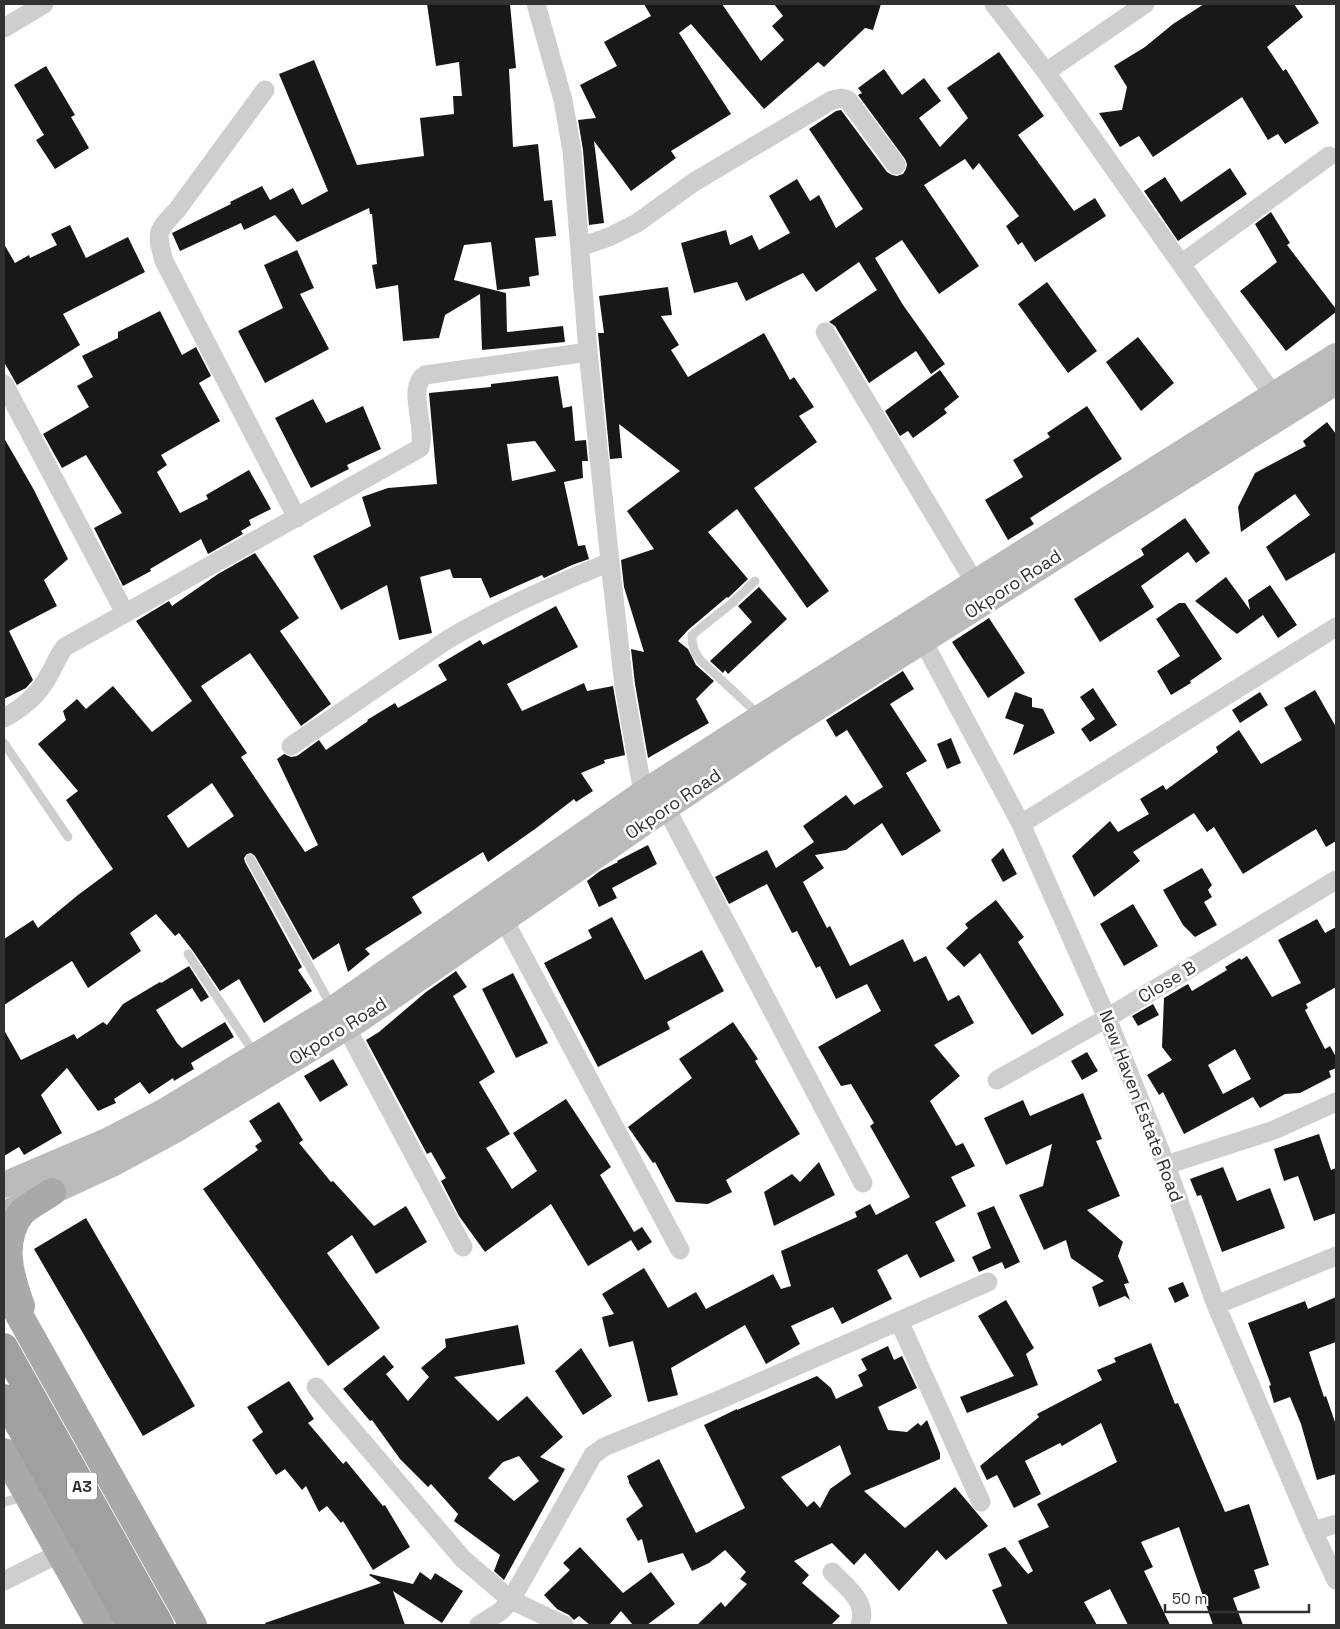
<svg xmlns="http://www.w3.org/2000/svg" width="1340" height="1629" font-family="'Space Grotesk',sans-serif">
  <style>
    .building { fill: #181818; fill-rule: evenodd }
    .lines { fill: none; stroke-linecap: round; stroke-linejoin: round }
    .service { stroke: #cecece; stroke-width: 9 }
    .minor { stroke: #cecece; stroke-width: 19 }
    .secondary { stroke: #bbb; stroke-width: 26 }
    .primary { stroke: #a9a9a9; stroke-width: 28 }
    .trunk { stroke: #a0a0a0; stroke-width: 28 }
    .labels { text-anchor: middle; stroke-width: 5; stroke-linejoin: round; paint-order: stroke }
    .shield { fill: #fff; stroke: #6f6f6f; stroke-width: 1 }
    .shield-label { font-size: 16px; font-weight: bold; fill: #313131 }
    .street-label { font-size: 18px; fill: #313131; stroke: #fff }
  </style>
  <rect width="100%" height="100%" fill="#fff"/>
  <path class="building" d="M427,4H510L516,68L509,69L513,147L538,144L544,201L552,200L556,236L535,238L539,275L529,277L530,286L497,290L491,242L464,245L454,280L506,293L507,332L563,326L565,342L482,350L480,294L445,315L439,338L403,341L398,285L376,289L372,265L377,264L372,214H370L369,208L297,242L275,215L244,230L241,223L180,251L172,233L231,204L230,202L262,186L270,200L293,188L302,205L328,191L279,74L314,60L357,165L424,156L420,118L454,114L453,96H462L459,62L436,66Z
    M644,4H722L761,61L784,40L772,26L783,16L774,4H881L873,30L865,28L824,67L818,62L764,109L691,24L679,33L731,114L671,151L676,158L631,191L594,141L604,223L589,225L583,150L578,120L596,118L580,85L617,66L604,42L651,16Z
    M1204,4H1294L1303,17L1267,47L1283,71L1286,69L1319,123L1285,144L1278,134L1268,140L1242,97L1153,157L1139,136L1120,147L1099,113L1122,110L1127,87L1114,66L1145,47L1173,24Z
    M999,52L1044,116L1018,135L1074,211L1095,198L1106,216L1035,262L1022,242L1018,245L1006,226L1019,216L979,163L973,170L965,159L924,185L979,266L939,294L902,240L875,258L903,305L945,364L931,374L916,351L869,383L835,326L829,322L877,290L859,262L816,292L803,273L746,301L737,282L694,293L681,243L726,230L730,245L752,235L759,250L790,233L769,196L797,179L810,201L819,195L836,228L863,209L809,129L836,111L841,110L887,172L892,175L897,176L903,174L906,169L907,164L905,159L858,95L862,93L858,88L884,69L902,95L924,78L941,101L919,118L940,147L968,118L947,88Z
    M46,66L75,115L71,117L89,148L55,169L36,140L44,135L14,85Z
    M1230,168L1247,194L1178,241L1144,191L1165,177L1181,202Z
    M1271,212L1290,243L1287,245L1336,309V312L1286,351L1240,291L1277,262L1255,224Z
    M70,225L86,258L128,237L145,272L63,314L80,345L17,385L4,362V244L15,263L29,255L30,258L57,245L51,234Z
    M297,250L314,288L300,294L329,349L265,383L238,331L283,308L264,265Z
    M1047,282L1097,351L1068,373L1018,304Z
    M668,287L672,315L661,316L679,345L671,350L688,377L764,333L790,380L794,377L814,407L799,416L817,442L754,488L829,591L807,608L737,509L708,532L748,579L728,598L727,597L688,630L678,641L688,649L696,665L714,681L696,699L709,723L648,758L635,684L631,649L644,652L624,587L621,560L654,549L627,511L680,471L619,424L622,458L610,459L598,333H604L599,296Z
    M160,311L182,355L196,347L211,376L199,383L220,421L161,455L167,465L157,472L180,513L208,499L206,495L249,470L271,509L249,520L251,525L241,531L243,534L208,554L201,539L150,569L151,571L123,586L94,528L122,513L86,455L62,468L43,434L89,407L77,386L93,377L82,356L118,338V332Z
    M1138,337L1174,383L1141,411L1106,362Z
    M940,370L959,397L944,409L947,413L913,438L908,431L900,436L885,411Z
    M558,376L563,408L572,406L575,441L586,440L588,461H582L583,478L564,482L578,546L585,545L589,559L572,565L544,578L542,575L490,598L481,578H453L450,569L420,577L432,633L399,640L387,585L341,610L313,556L371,526L362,497L388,488L437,484L429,393L491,387V384ZM535,441L556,471L512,481L507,444Z
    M313,399L326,423L363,406L381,449L347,465L349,469L311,488L275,418Z
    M1087,406L1122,459L1030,518L1034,524L1008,540L985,500L1023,477L1013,460L1050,437L1047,433Z
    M1327,422L1336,434V552L1286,581L1266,547L1310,515L1295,494L1241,532L1238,507L1255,473L1306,446L1303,441Z
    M4,438L34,490L68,559L44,580L57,606L9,631L33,680L26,688L4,699Z
    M1185,518L1210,553L1196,563L1188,552L1141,586L1154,607L1100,642L1074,599L1144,555L1141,549Z
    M255,553L299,618L280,631L331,704L301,726L250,653L201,686L247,753L241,757L305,852L318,845L277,759L284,754L291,757L297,756L319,740L326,750L368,721L367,720L395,703L398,708L447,680L438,665L480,640L483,645L556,606L578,647L507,684L522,711L584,683L587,691L613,686L625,755L604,760L605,763L581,773L593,791L576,802L574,799L535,829L488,862L483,852L412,897L422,913L365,949L370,954L348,972L339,943L313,960L255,856L251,853L247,854L244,858L245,862L302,967L298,970L312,991L264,1023L239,979L220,991L193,951L179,933L175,936L156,914L130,933L141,951L88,988L72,961L4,1005V939L33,920L38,928L78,895L113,869L66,800L78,791L38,744L66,720L63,711L77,699L86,709L113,686L152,732L192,701L136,621L169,601L172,606L218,574ZM212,783L234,816L188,848L167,816Z
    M1226,577L1250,610L1248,600L1270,585L1297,625L1278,638L1263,615L1237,634L1195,601Z
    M759,587L787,619L728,674L725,670L723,673L710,661L752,622L738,606Z
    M1179,603H1185L1222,659L1190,681L1191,683L1171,695L1157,671L1180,656L1156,619Z
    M989,618L1025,673L988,698L952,642Z
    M903,671L914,689L890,704L927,761L906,773L941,831L902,856L882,823L846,850L815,855L824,868L803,882L827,928L830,926L850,966L903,939L914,962L926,956L948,1001L959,995L974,1023L934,1045L960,1076L930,1101L956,1146L963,1143L975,1166L951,1177L966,1206L935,1222L955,1261L920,1278L907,1254L877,1270L892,1299L842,1324L833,1307L791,1326L800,1344L766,1364L745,1325L671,1368L678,1395L648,1402L633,1341L609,1347L602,1317L614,1314L602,1294L644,1268L668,1308L696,1292L706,1309L773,1274L781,1289L791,1286L781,1251L857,1217L855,1212L870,1204L876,1215L910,1197L870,1126L874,1123L851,1084L841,1086L818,1047L881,1011L867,984L836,999L820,966L816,968L797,931L792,933L767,884L729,904L715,877L767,850L776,868L814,842L803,826L846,795L854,805L883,787L847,730L836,737L826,720Z
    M1093,688L1117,725L1090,742L1081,729L1095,719L1080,697Z
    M1315,690L1336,727V841L1326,847L1316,829L1243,874L1214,827L1207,832L1194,813L1133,852L1140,861L1094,897L1072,856L1110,821L1118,832L1149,814L1140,799L1163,785L1166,790L1218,752L1216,747L1239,730L1261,764L1302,740L1284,708Z
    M1015,692L1032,698V707L1043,709L1055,733L1013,755L1024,725L1005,718Z
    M1260,692L1268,705L1240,723L1232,710Z
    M951,738L961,763L947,769L937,744Z
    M648,845L657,864L612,888L617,898L599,907L587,881L600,871L618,862L617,861Z
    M1003,848L1017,874L1003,882L991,860Z
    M1202,868L1212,885L1208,890L1212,897L1204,902L1217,925L1195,937L1183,925L1163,890Z
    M996,900L1024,937L1018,942L1064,1015L1032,1035L980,953L964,967L946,948L968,928L965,924Z
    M1133,904L1158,946L1124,966L1100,924Z
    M612,917L645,980L702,950L724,991L667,1022L670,1029L598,1067L544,963L592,938L588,930Z
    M1317,919L1325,933L1336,927V987L1306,1004L1308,1008L1305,1010L1325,1049L1330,1046L1336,1057V1068L1329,1071L1331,1077L1300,1093L1285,1094L1260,1108L1253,1097L1184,1134L1163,1092L1159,1095L1147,1075L1172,1060L1162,1047L1164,998L1188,984L1192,991L1227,970L1225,967L1240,958L1241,960L1247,956L1272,997L1301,983L1278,940ZM1235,1049L1251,1079L1223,1094L1208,1065Z
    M189,966L209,997L201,1002L192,988L156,1010L177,1043L182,1048L225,1022L234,1037L191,1063L194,1069L174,1081L173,1078L149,1094L140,1082L114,1099L116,1103L98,1111L67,1068L41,1095L62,1133L24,1155L19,1147L4,1156V1030L21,1060L74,1034L77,1039L103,1022L107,1025L123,1004L160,982L161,983Z
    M456,971L467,987L453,996L495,1072L479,1082L510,1134L486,1148L512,1189L537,1171L513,1133L566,1099L611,1167L600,1175L634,1232L642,1227L652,1242L638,1251L631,1240L588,1266L551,1204L485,1252L459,1216L441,1181L446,1178L431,1152L427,1154L366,1040L379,1032L426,992Z
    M513,973L548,1043L516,1058L482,989Z
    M1153,1004L1159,1015L1138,1026L1132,1016Z
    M733,1022L758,1059L755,1061L800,1134L726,1180L732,1192L708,1204L676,1202L655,1162L653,1163L628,1127L692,1078L679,1059Z
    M1087,1052L1098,1071L1082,1080L1071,1061Z
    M333,1059L348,1085L320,1102L304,1076Z
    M1083,1093L1102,1139L1096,1141L1120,1196L1087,1210L1123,1242L1118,1256L1129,1283L1124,1284L1130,1300L1125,1296L1099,1307L1092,1287L1104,1281L1071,1258L1066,1240L1044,1250L1019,1195L1043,1186L1052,1144L1006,1165L984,1118L1023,1100L1030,1116Z
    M279,1102L303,1140L299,1143L331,1182L333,1181L374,1226L406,1206L427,1242L376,1274L352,1235L327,1253L380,1328L328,1366L203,1189L258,1150L255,1146L262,1141L249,1121Z
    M1319,1134L1331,1170L1336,1168V1213L1314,1221L1298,1176L1284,1181L1274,1149Z
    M819,1162L835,1195L774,1226L764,1192L792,1174L800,1182Z
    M1223,1167L1237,1201L1270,1188L1285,1228L1222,1252L1201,1195L1197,1196L1190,1179Z
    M994,1206L1020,1262L1005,1269L1002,1262L979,1272L972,1257L991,1248L977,1213Z
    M86,1218L195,1406L143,1436L34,1249Z
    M1183,1282L1189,1296L1175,1303L1168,1288Z
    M1336,1297V1342L1309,1352L1324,1397L1326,1396L1336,1425V1474L1317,1480L1301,1424L1290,1397L1274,1403L1269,1386L1271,1385L1248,1323L1305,1301L1308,1309Z
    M1006,1300L1034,1348L1026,1354L1038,1385L967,1413L960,1397L1014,1376L978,1316Z
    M518,1325L525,1364L454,1377L498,1421L527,1396L563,1437L540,1457L565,1469L504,1580L494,1571L500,1555L454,1521L458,1514L431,1484L428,1487L400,1459L372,1420L370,1421L343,1389L384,1355L394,1367L386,1374L408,1401L429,1377L421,1368L446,1347L445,1339ZM519,1456L539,1481L514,1501L488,1478L503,1462Z
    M1151,1343L1175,1404L1178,1403L1225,1512L1249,1504L1269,1565L1254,1570L1260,1588L1233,1598L1243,1625H1213L1179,1527L1141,1542L1153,1567L1144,1571L1170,1625H1128L1110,1589L1084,1602L1097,1625H1008L992,1590L1002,1586L988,1554L1005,1547L1028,1574L1033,1571L1018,1541L1049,1527L1037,1504L1117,1462L1101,1423L1062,1446L1060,1443L1025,1461L1041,1494L1014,1508L997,1475L987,1480L980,1466L1039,1417L1037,1414L1102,1380L1097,1370L1116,1362L1114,1358Z
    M888,1346L894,1360L902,1356L917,1388L878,1407L888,1430L907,1432L918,1423L921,1426L927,1420L940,1453V1459L864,1491L905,1528L955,1487L988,1526L946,1560L937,1550L899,1591L865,1553L854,1565L832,1543L794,1561L809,1575L802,1583L840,1616L831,1625H697L721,1602L725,1607L747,1584L740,1579L746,1572L725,1550L709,1563L692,1571L683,1553L648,1563L642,1539L638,1541L626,1519L643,1506L629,1483V1481L627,1476L659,1459L696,1533L745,1508L704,1425L737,1409V1410L817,1376L831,1388L836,1399L863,1386L858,1375L867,1370L861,1359ZM840,1445L851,1474L830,1489L820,1508L814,1501L807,1507L781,1477Z
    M581,1348L612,1396L583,1415L555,1371Z
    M289,1381L314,1419L308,1423L343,1464L346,1461L383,1506L385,1505L410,1547L373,1570L343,1521L341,1523L327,1506L319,1512L306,1486L302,1490L285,1469L276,1475L252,1440L263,1432L247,1407Z
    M580,1547L623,1593L651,1572L675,1604L647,1625H633L621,1611L609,1625H590L579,1616L574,1620L569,1615L557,1609L544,1595L570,1570L563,1563Z
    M420,1572L431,1580L435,1573L463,1591L442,1623L393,1591L405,1625H266L265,1623L381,1583L369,1575L370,1574L413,1584Z"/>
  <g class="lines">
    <path class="service" d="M755,581L732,603L692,635C692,646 694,652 701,661L759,715
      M4,743L68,837
      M250,859L332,1007
      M188,954L255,1054
      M4,1502L25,1497"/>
    <path class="minor" d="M536,4L563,100L572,151L588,352L610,562L624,686L643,793
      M994,4L1046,72L1274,396
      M4,28L44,4
      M1046,72L1145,4
      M265,90L177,210C156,232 156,232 164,261L297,518
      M580,247L609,237L637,223L694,182L832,100L841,98L848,100L896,165
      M1181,264L1329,156
      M825,332L975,583
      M4,384L125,613
      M923,641L1021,824L1107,1018L1166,1165L1216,1305L1313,1531L1336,1580
      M4,718C23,708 39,694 49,675C55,665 58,655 65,647L420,448C427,427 406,388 425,375L588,352
      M291,746L447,640C499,609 554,585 610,562
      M666,808L863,1183
      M1021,824L1336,627
      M504,920L680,1250
      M346,1027L463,1247
      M997,1080L1107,1018L1336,880
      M1166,1165L1274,1130L1336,1102
      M1216,1305L1336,1256
      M899,1321L981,1502
      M316,1387L463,1559L511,1600L564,1625
      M1313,1531L1336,1524
      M832,1572C847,1588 868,1601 860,1625
      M4,1581L60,1553
      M479,1625L501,1611L511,1600L593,1455L604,1447L719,1400L988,1282"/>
    <path class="secondary" d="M4,1185L107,1141L163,1112L333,1009L643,793L761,717L1336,356
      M4,1214L112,1164L175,1130L360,1019L655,815L788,726L1103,527L1336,382"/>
    <path class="primary" d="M4,1288L193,1625
      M21,1306C9,1273 0,1240 22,1212C31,1204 42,1199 52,1192
      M4,1452L100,1625"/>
    <path class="trunk" d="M4,1347L160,1625
      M4,1398L131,1625"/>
  </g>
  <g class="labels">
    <rect class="shield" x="67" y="1472.5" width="30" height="27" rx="4"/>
    <g class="shield-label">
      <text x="82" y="1492">A3</text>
    </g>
    <g class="street-label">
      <text transform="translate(1013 584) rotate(-33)" y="6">Okporo Road</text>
      <text transform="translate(673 804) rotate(-34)" y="6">Okporo Road</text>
      <text transform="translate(1167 982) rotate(-31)" y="6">Close B</text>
      <text transform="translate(338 1031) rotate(-32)" y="6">Okporo Road</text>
      <text transform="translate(1141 1106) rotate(69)" y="6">New Haven Estate Road</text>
    </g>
  </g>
  <rect width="1340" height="1629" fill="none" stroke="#313131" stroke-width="10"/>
  <path d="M1165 1604v8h144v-8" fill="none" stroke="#313131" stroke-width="2.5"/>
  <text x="1172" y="1604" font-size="15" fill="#313131" stroke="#ffffff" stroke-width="4" paint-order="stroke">50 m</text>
</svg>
